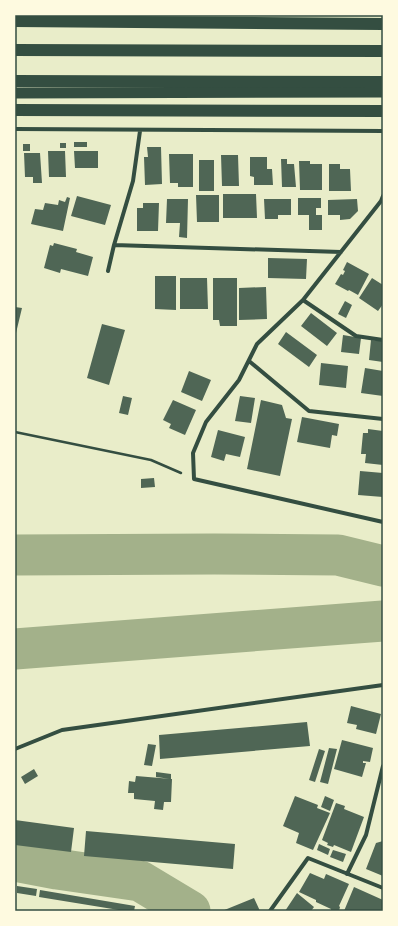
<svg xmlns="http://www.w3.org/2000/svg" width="398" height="926" font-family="Overpass,sans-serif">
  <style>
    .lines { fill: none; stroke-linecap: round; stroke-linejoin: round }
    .river { stroke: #a3b18a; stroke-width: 41 }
    .building { fill: #4f6655 }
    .path { stroke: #344e41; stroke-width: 2.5 }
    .minor { stroke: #344e41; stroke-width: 4 }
    .trunk { stroke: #344e41; stroke-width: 11 }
    .motorway { stroke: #344e41; stroke-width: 12 }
    .neatline { fill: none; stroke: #344e41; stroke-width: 1.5 }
  </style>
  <rect width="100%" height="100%" fill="#e9edc9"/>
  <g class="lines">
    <path class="river" d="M15,555L214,554L338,555L383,566
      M15,649L383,621
      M15,861L57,869L140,881L190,911"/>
  </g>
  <path class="building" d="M74,142H87V147H74Z
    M60,143H66V148H60Z
    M23,144H30V151H23Z
    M147,147H161L162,184L145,185L144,157H148Z
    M48,151H65L66,177H49Z
    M74,151H98V168H75Z
    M24,153H40L42,183H33V177H25Z
    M169,154H193V187H178V183H170Z
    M221,155H238L239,186H222Z
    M250,157H267V169H272L273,185H254V177L250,176Z
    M281,159H287V164H294L296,187H282Z
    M199,160H214V191H199Z
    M299,161H310V164H322V190H300Z
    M329,164H340V169H350L351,191H329Z
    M223,194H256L257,218H223Z
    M196,195H219V222H197Z
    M77,196L111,205L105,225L71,216Z
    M67,197L70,198L63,231L31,224L35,209L43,210L45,203L58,205L59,200L65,202Z
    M298,198H321V208H316V215H322V230H309V215H298Z
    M167,199H188L187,238L179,237L180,223H166Z
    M264,199H291V215H278V219H265Z
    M357,199L358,211L350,219L340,220V215H328V200Z
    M143,203H159L158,231H137V208H143Z
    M54,243L77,249L76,252L93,257L88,276L61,269L60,273L44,268L50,245L53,246Z
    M268,258L307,259L306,279L268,278Z
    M347,262L369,274L358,295L349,290L348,291L335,284L341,274L343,275L345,271L343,270Z
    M155,276H176V310L155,309Z
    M180,278H207L208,309H180Z
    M213,278H237V326H220L219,320H213Z
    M372,278L383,285V304L378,311L359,298Z
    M266,287L267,319L239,320V288Z
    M345,301L352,305L346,318L338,314Z
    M15,307L22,308L16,333L15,332Z
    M311,313L337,333L327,346L301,326Z
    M102,324L125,330L109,385L87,378Z
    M286,332L317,355L309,367L278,344Z
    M343,335L361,338L359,354L341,352Z
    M371,340L383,341V362L369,360Z
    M321,363L348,366L346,388L319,385Z
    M365,368L383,371V396L361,393Z
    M189,371L211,380L202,401L181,392Z
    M123,396L132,398L128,415L119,413Z
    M240,396L255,398L251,423L235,421Z
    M173,400L196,410L185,435L169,428L171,424L163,420Z
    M261,400L282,405L286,418L292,419L280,476L247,469Z
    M302,417L339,424L337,436L332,435L330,448L297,442Z
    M368,429L383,431V465L365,463L366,454H361L363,433H368Z
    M218,430L245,437L240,457L226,454L224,461L211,457Z
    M360,471L383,473V497L358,495Z
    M154,478L155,487L141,488V479Z
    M351,706L381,714L376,734L356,729L357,725L347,723Z
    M307,722L310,746L160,759L159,735Z
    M342,740L373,748L370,762L363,761V763H366L362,777L334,769Z
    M148,744L156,745L152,766L144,765Z
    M329,748L337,749L328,784L320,782Z
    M319,749L325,751L315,782L309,780Z
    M34,769L38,776L25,784L21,777Z
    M156,772L171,774V779L156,777Z
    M136,776L172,779L171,802H164L163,810L154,809L155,801L134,799V793H128L129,781L135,782Z
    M295,796L318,805L317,808L330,813L313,850L296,843L299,833L283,826Z
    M325,796L334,800L330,811L321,807Z
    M336,803L345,806L344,809L364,817L351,852L334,845L333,847L327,845L328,843L322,840Z
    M15,820L74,828L71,852L15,845Z
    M86,831L235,844L233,869L84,856Z
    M383,841V876L366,869L376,843Z
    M319,844L330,849L328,855L317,850Z
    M333,850L346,854L343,862L330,857Z
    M310,873L324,879L326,874L349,884L339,906L340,907L339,911H331V909L316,902V900L299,892Z
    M17,886L37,889L36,896L17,893Z
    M354,887L383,900V911H344Z
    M40,890L135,906L134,911H125L39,897Z
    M297,893L314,907L311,911H285Z
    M254,898L260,911H222Z"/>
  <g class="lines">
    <path class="path" d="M15,432L151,460L181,473"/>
    <path class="minor" d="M15,129L383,131
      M383,196L381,201L303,300L257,344L239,380L206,422L193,453L194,479L383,522
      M114,245L341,252
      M108,271L114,245L133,181L140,131
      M303,300L356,336L383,340
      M249,361L309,411L383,419
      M15,749L62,730L383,685
      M347,874L366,835L383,766
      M270,911L308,858L383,888"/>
    <path class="trunk" d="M15,93L383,92"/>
    <path class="motorway" d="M15,21L383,24
      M15,50L383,51
      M15,81L383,82
      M15,110L383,111"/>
  </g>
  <rect width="398" height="926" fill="none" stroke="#fefae0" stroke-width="32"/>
  <rect x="16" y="16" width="366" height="894" class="neatline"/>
</svg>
